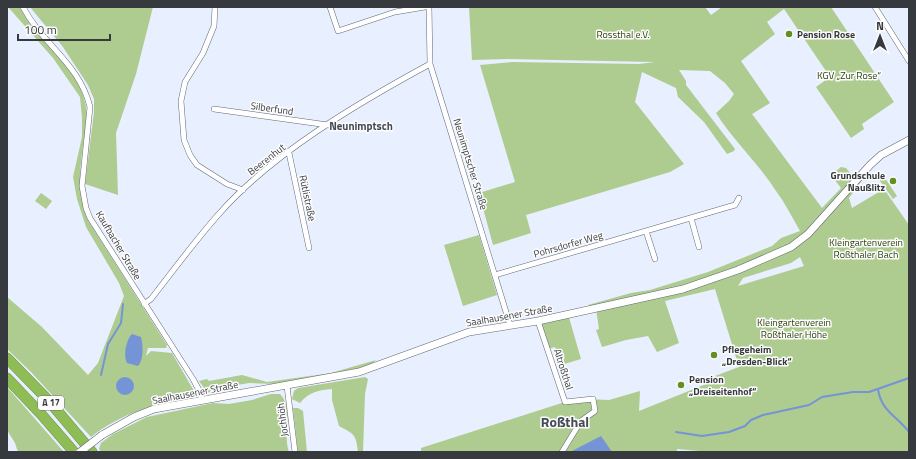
<svg xmlns="http://www.w3.org/2000/svg" width="916" height="459" font-family="'Titillium Web',sans-serif">
  <style>
    .green { fill: #aecb90; fill-rule: evenodd }
    .water { fill: #7594d5 }
    .lines { fill: none; stroke-linecap: round; stroke-linejoin: round }
    .stream { stroke: #7594d5; stroke-width: 2 }
    .minor-casing { stroke: #626874; stroke-width: 6 }
    .tertiary-casing { stroke: #626874; stroke-width: 8 }
    .motorway-casing { stroke: #708f4d; stroke-width: 11 }
    .minor { stroke: #fff; stroke-width: 5 }
    .tertiary { stroke: #fff; stroke-width: 7 }
    .motorway { stroke: #8fbd55; stroke-width: 10 }
    .tertiary-bridge-casing { stroke: #626874; stroke-width: 8; stroke-linecap: butt }
    .tertiary-bridge { stroke: #fff; stroke-width: 7 }
    .poi-dot { fill: #638f20; stroke: #fcfcfc; stroke-width: 1.5 }
    .labels { text-anchor: middle; stroke-width: 3; stroke-linejoin: round; paint-order: stroke }
    .shield { fill: #fcfcfc; stroke: #717477; stroke-width: 1 }
    .shield-label { font-size: 9px; font-weight: bold; fill: #36393e }
    .park-label { font-size: 10px; fill: #2d420e; stroke: #fcfcfc }
    .poi-label { font-size: 10px; font-weight: bold; fill: #36393e; stroke: #fcfcfc; text-anchor: start }
    .street-label { font-size: 10px; fill: #36393e; stroke: #fcfcfc }
    .neighbourhood-label { font-size: 11px; font-weight: bold; fill: #444a56; stroke: #fcfcfc }
    .district-label { font-size: 14px; font-weight: bold; fill: #444a56; stroke: #fcfcfc }
  </style>
  <rect width="100%" height="100%" fill="#e8effe"/>
  <path class="green" d="M8,7H20C37,38 78,67 85,102C88,114 86,126 84,138C80,169 76,192 89,222L167,345L166,348H148L146,356L151,351L172,353L194,391L190,397C152,405 120,414 91,437L31,372L7,349V297L42,327L88,375L98,363L124,296L119,283L86,227L77,199L73,177L82,137V118L80,97L53,58Z
    M30,7H153L136,74L116,133L118,195L85,184L94,112V99L88,85L63,47Z
    M469,7H705L711,15L722,7H831L894,102L862,124L864,129L851,138L816,87L830,77L784,9L767,22L775,34L741,61L770,103L752,114L822,208L841,188L831,175L841,167L846,168L855,179L870,165L867,181L863,179L849,198L852,208L884,189L909,225V452H710L677,449V452H421V448L565,402L586,399L609,400L640,391L639,411L716,380L715,376L739,367L715,289L665,301L679,343L657,352L648,336L626,340L602,347L596,330L599,329L596,309L588,305L631,293L650,290L708,272L772,246L781,238L800,231C792,217 785,203 776,191C758,163 733,140 716,113L729,101L734,94L725,83L710,71L679,70L686,81V85L735,149L734,151L727,154L704,122L678,97L676,88L642,72L635,102L684,164L670,172L526,215L531,233L493,245L479,193L515,182L480,65L512,62L639,64L655,62L507,59L472,60ZM800,257L804,266L738,286L743,278L791,263Z
    M883,175L897,196L893,199L878,178Z
    M41,193L52,201L46,209L35,201Z
    M479,235L497,295L463,306L444,245Z
    M568,314L581,359L561,365L555,347L548,349L538,321Z
    M376,360L370,366L360,368L276,384L249,383L231,386L214,393L207,392L199,381L207,379L209,381L242,375L267,382L331,373Z
    M365,377L368,379L365,394L363,452H358C356,434 354,434 339,426L332,400V389C319,390 309,392 300,403L292,399L294,391L298,388Z
    M7,387L64,452H18L15,443L7,430Z
    M271,394H280C295,410 282,433 289,452H101L99,449L101,443L113,434L147,417L213,403L229,404L252,400Z
    M293,408H298L303,411L307,452H298Z"/>
  <path class="water" d="M132,334L141,337C143,346 144,359 138,366L127,363C123,356 126,340 132,334Z
    M116 386a9 9 0 1 1 18 0a9 9 0 1 1-18 0Z
    M601,436L612,452H571L572,451Z"/>
  <g class="lines">
    <path class="stream" d="M101,375L108,344L121,323L123,304
      M878,389C881,411 897,416 909,432
      M676,432L702,436L729,432L745,426L751,420L763,415L809,405L822,397L853,392H869L909,378"/>
    <defs>
      <path id="minor" d="M23,7C42,44 80,64 90,107L82,186L86,208L90,218L193,379L200,392L202,400
        M215,7L214,26L203,53L185,82L181,101L184,140L190,155L197,165L227,184L243,190
        M330,7L338,31L395,12L425,7
        M429,7L430,64L510,325
        M875,7L909,61
        M214,109L328,125
        M289,153L309,248
        M691,218L699,247
        M646,231L655,259
        M495,275L735,205L739,198
        M144,304L151,299C173,271 194,242 218,215C271,154 358,103 430,64
        M538,321L565,402L593,399L595,411L581,421L562,452
        M287,386L295,452"/>
      <path id="tertiary" d="M102,435L134,417L154,409L359,372L469,332L538,321L683,289L738,270L791,247L808,234L870,165L881,155L909,140"/>
      <path id="motorway" d="M7,358L49,401L92,452
        M7,378L41,414L74,452"/>
    </defs>
    <use href="#minor" class="minor-casing"/>
    <use href="#tertiary" class="tertiary-casing"/>
    <use href="#motorway" class="motorway-casing"/>
    <use href="#minor" class="minor"/>
    <use href="#tertiary" class="tertiary"/>
    <use href="#motorway" class="motorway"/>
    <defs>
      <path id="tertiary-bridge" d="M80,452L102,435"/>
    </defs>
    <use href="#tertiary-bridge" class="tertiary-bridge-casing"/>
    <use href="#tertiary-bridge" class="tertiary-bridge"/>
  </g>
  <g class="poi-dot">
    <circle cx="789" cy="34" r="4"/>
    <circle cx="893" cy="181" r="4"/>
    <circle cx="714" cy="355" r="4"/>
    <circle cx="681" cy="385" r="4"/>
  </g>
  <g class="labels">
    <rect class="shield" x="38" y="396" width="26" height="14" rx="3"/>
    <g class="shield-label">
      <text x="51" y="406">A 17</text>
    </g>
    <g class="park-label">
      <text x="623" y="38">Rossthal e.V.</text>
      <text x="849" y="79">KGV „Zur Rose“</text>
      <text x="866" y="246">Kleingartenverein<tspan x="866" dy="12">Roßthaler Bach</tspan></text>
      <text x="794" y="326">Kleingartenverein<tspan x="794" dy="12">Roßthaler Höhe</tspan></text>
    </g>
    <g class="poi-label">
      <text x="797" y="38">Pension Rose</text>
      <text x="885" y="179" text-anchor="end">Grundschule<tspan x="885" dy="12">Naußlitz</tspan></text>
      <text x="722" y="353">Pflegeheim<tspan x="722" dy="12">„Dresden-Blick“</tspan></text>
      <text x="689" y="383">Pension<tspan x="689" dy="12">„Dreiseitenhof“</tspan></text>
    </g>
    <g class="street-label">
      <text transform="translate(272 108) rotate(8)" y="4">Silberfund</text>
      <text transform="translate(266 159) rotate(-38)" y="4">Beerenhut</text>
      <text transform="translate(471 164) rotate(73)" y="4">Neunimptscher Straße</text>
      <text transform="translate(308 198) rotate(78)" y="4">Rütlistraße</text>
      <text transform="translate(568 244) rotate(-16)" y="4">Pohrsdorfer Weg</text>
      <text transform="translate(119 245) rotate(59)" y="4">Kaufbacher Straße</text>
      <text transform="translate(509 315) rotate(-10)" y="4">Saalhausener Straße</text>
      <text transform="translate(564 369) rotate(72)" y="4">Altroßthal</text>
      <text transform="translate(195 392) rotate(-11)" y="4">Saalhausener Straße</text>
      <text transform="translate(282 420) rotate(-97)" y="4">Jochhöh</text>
    </g>
    <g class="neighbourhood-label">
      <text x="361" y="130">Neunimptsch</text>
    </g>
    <g class="district-label">
      <text x="565" y="427">Roßthal</text>
    </g>
  </g>
  <rect width="916" height="459" fill="none" stroke="#36393e" stroke-width="16"/>
  <g transform="translate(880 36)" stroke="#fcfcfc" stroke-width="3" paint-order="stroke">
  <path d="M0-3L7 15L0 10L-7 15Z" fill="#36393e"/>
  <text y="-6" font-size="11" font-weight="bold" text-anchor="middle" fill="#36393e">N</text>
  </g>
  <path d="M18 34v6h92v-6" fill="none" stroke="#36393e" stroke-width="2"/>
  <text x="24" y="34" font-size="12" fill="#36393e" stroke="#fcfcfc" stroke-width="3" paint-order="stroke">100 m</text>
</svg>
